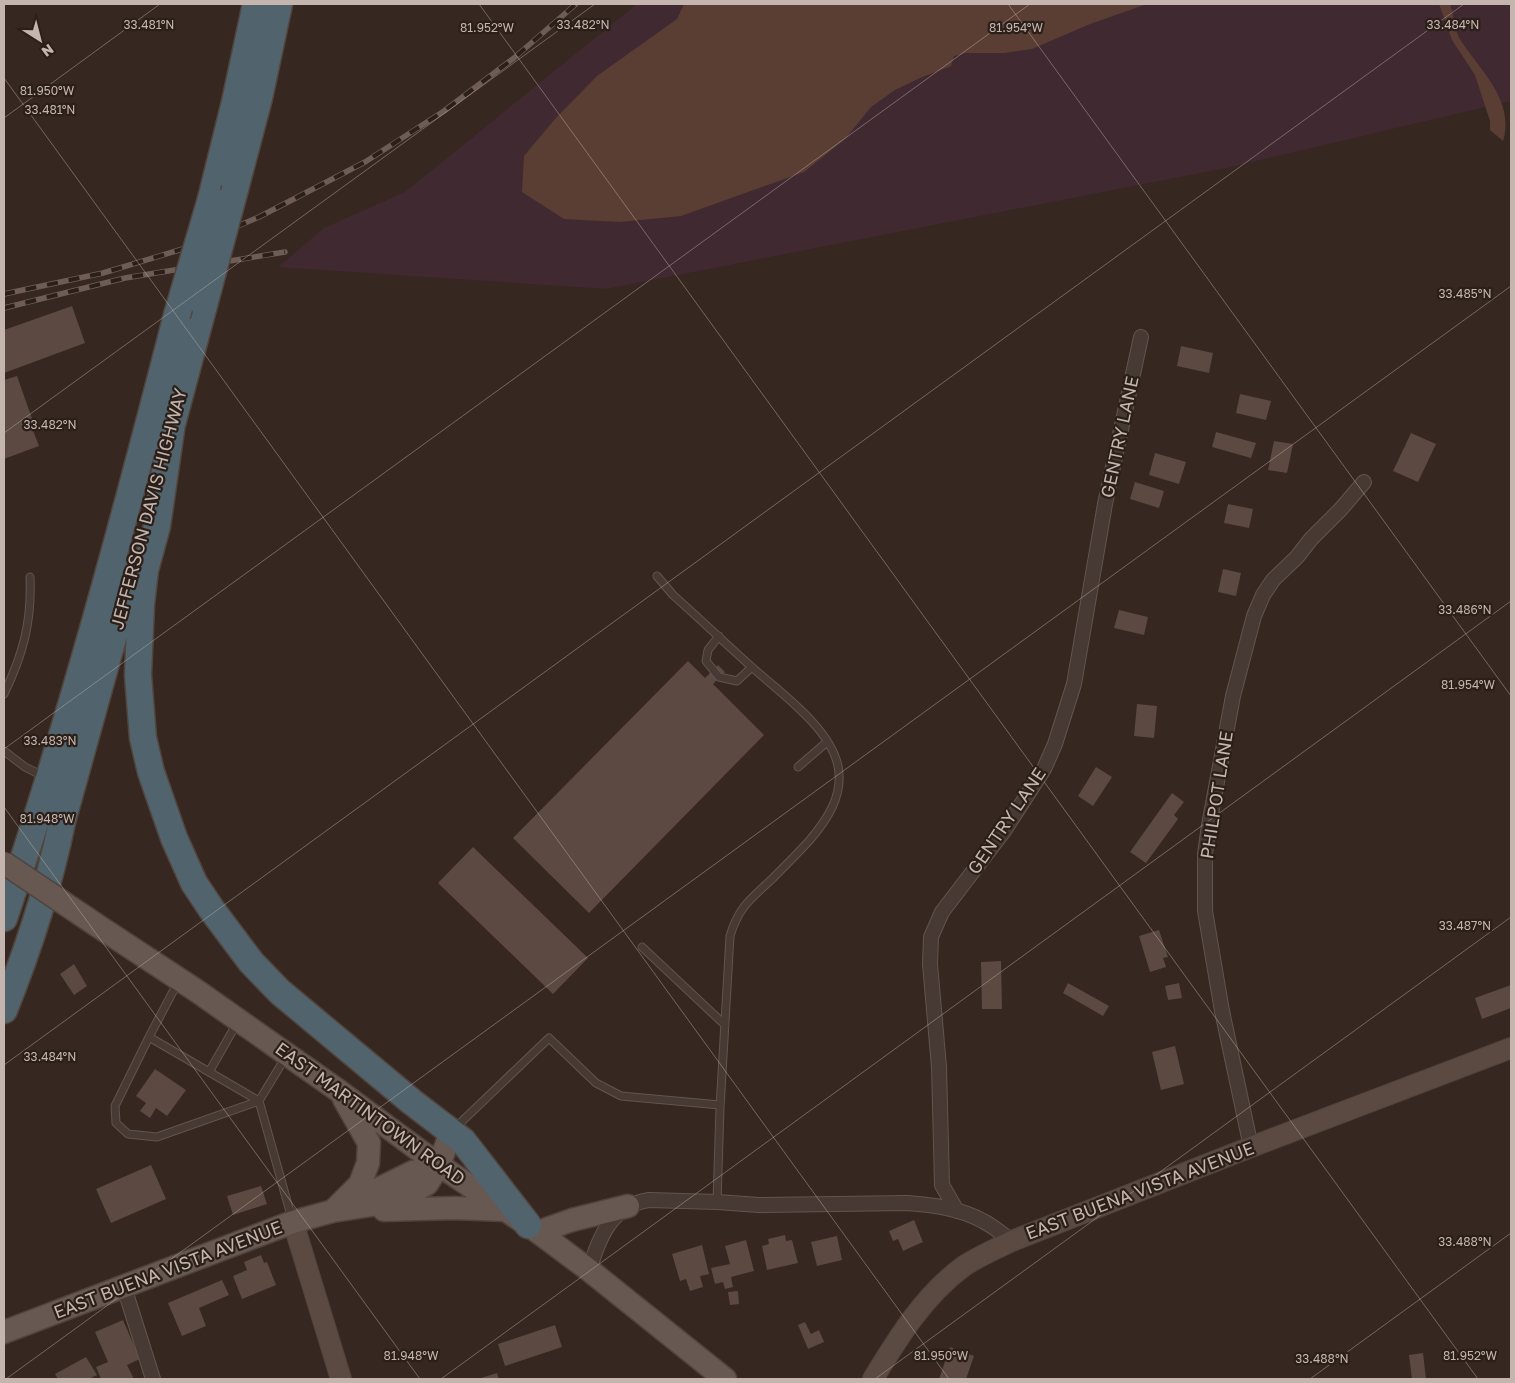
<svg xmlns="http://www.w3.org/2000/svg" width="1515" height="1383" font-family="'Golos Text',sans-serif">
  <style>
    .green { fill: #402931 }
    .water { fill: #5b3e33 }
    .building { fill: #5b4942 }
    .lines { fill: none; stroke-linecap: round; stroke-linejoin: round }
    .lane-casing { stroke: #62554e; stroke-width: 9 }
    .street-casing { stroke: #62554e; stroke-width: 16 }
    .secondary-casing { stroke: #50433d; stroke-width: 22 }
    .primary-casing { stroke: #50433d; stroke-width: 25 }
    .highway-casing { stroke: #51453e; stroke-width: 29 }
    .lane { stroke: #473a34; stroke-width: 7 }
    .street { stroke: #473a34; stroke-width: 14 }
    .secondary { stroke: #5a4a42; stroke-width: 20 }
    .primary { stroke: #675852; stroke-width: 22 }
    .highway { stroke: #51646d; stroke-width: 26 }
    .rail-casing { stroke: #6e5d56; stroke-width: 5.5 }
    .rail { stroke: #2b1f19; stroke-width: 4; stroke-dasharray: 11; stroke-linecap: butt }
    .primary-bridge-casing { stroke: #50433d; stroke-width: 25; stroke-linecap: butt }
    .highway-bridge-casing { stroke: #51453e; stroke-width: 29; stroke-linecap: butt }
    .primary-bridge { stroke: #675852; stroke-width: 22 }
    .highway-bridge { stroke: #51646d; stroke-width: 26 }
    .ticks { fill: none; stroke: #c4b5ae; stroke-width: 1; stroke-opacity: 0.45 }
    .labels { text-anchor: middle; stroke-width: 4.5; stroke-linejoin: round; paint-order: stroke }
    .street-label { font-size: 18px; fill: #c4b5ae; stroke: #2b1f19 }
    .ticks-label { font-size: 12px; text-anchor: middle; fill: #c4b5ae; stroke: #2b1f19; stroke-width: 4.5; stroke-linejoin: round; paint-order: stroke }
  </style>
  <rect width="100%" height="100%" fill="#362721"/>
  <path class="green" d="M637,4H1511V101L1231,167L606,289L278,267L324,228L405,192Z"/>
  <path class="water" d="M684,4H1147L1090,24L1032,49L1004,53H966L954,56L951,66L920,78L895,90L871,107L845,139L804,172L681,216L620,222L564,219L522,192L524,156L555,119L597,76L677,19Z
    M1439,4H1450C1454,16 1454,30 1461,41C1481,71 1515,101 1503,141L1490,130V121L1475,75L1452,40Z"/>
  <path class="building" d="M72,306L85,343L4,373V330Z
    M1181,346L1213,353L1209,373L1177,366Z
    M17,376L35,427L32,428L39,446L4,459V380Z
    M1240,394L1271,401L1266,420L1236,413Z
    M1216,432L1256,443L1251,458L1212,447Z
    M1411,433L1436,444L1418,482L1393,471Z
    M1274,441L1293,444L1287,473L1268,470Z
    M1155,453L1186,462L1179,484L1149,475Z
    M1135,482L1164,491L1159,508L1130,499Z
    M1228,504L1253,509L1249,528L1224,523Z
    M1223,569L1241,573L1236,596L1218,592Z
    M1119,610L1148,617L1144,635L1114,628Z
    M688,661L705,678L718,665L725,672L713,684L764,735L589,913L513,838Z
    M1137,704L1157,706L1154,738L1134,736Z
    M1096,767L1112,777L1093,806L1078,796Z
    M1172,793L1184,802L1174,815L1178,819L1146,863L1130,852Z
    M473,847L588,958L553,994L438,883Z
    M1159,930L1168,957L1163,958L1166,967L1150,972L1139,936Z
    M1001,961L1002,1009H982L981,962Z
    M74,964L87,986L74,995L60,974Z
    M1068,983L1109,1006L1103,1016L1063,993Z
    M1179,983L1182,998L1168,1000L1165,986Z
    M1511,985V1008L1482,1019L1475,998Z
    M1175,1046L1184,1084L1161,1090L1152,1052Z
    M155,1069L186,1090L167,1116L156,1108L150,1118L140,1111L146,1103L136,1096Z
    M151,1165L166,1199L111,1223L96,1189Z
    M261,1186L267,1204L233,1215L227,1196Z
    M914,1220L923,1242L903,1251L898,1239L893,1241L889,1231Z
    M785,1235L786,1241L792,1240L798,1263L767,1270L762,1246L769,1244L768,1239Z
    M837,1236L842,1260L817,1266L811,1242Z
    M746,1240L754,1271L731,1277L733,1287L725,1289L723,1282L715,1284L711,1268L730,1264L725,1246Z
    M702,1245L709,1274L700,1276L703,1287L690,1291L686,1279L680,1281L672,1254Z
    M261,1255L264,1263L267,1262L276,1285L242,1299L233,1276L247,1270L244,1262Z
    M222,1280L229,1295L199,1308L206,1326L182,1336L168,1303Z
    M738,1291L739,1304L730,1305L728,1292Z
    M123,1320L140,1359L127,1365L134,1379H101L96,1367L108,1362L95,1332Z
    M805,1322L811,1334L819,1330L824,1342L808,1349L798,1325Z
    M555,1325L562,1347L505,1366L498,1344Z
    M950,1347L974,1356L966,1379H939Z
    M1423,1353L1426,1379H1412L1409,1355Z
    M86,1357L97,1375L89,1379H58L55,1374Z
    M497,1373L499,1379H478Z"/>
  <g class="lines">
    <defs>
      <path id="lane" d="M657,576L673,595C700,619 727,645 754,669C782,694 830,728 838,766C844,795 827,820 809,841C797,854 785,866 772,879C751,899 739,906 730,936L720,1108L717,1202
        M719,636L708,650L706,661L719,677L737,681L752,667
        M4,694C23,654 32,622 30,577
        M4,751L25,767L45,777
        M798,767L827,742
        M642,947L725,1025
        M178,982L149,1037L115,1106L116,1123L128,1134L157,1137L259,1101L285,1058
        M149,1037L259,1101L292,1219
        M209,1072L237,1023
        M455,1128L549,1038L596,1083L621,1096L720,1105"/>
      <path id="street" d="M1251,1147L1222,1011L1205,911V854L1209,825L1233,696L1254,616L1263,595L1273,580L1297,557L1311,539L1341,509L1364,482
        M957,1211L942,1185L939,1067L930,964L931,937L942,912L1004,831L1044,769L1055,744L1074,684L1105,504L1141,337
        M589,1270C600,1237 610,1206 649,1200L717,1202L759,1205L907,1203C933,1205 959,1208 983,1221C993,1226 1002,1234 1012,1241
        M124,1287L153,1379"/>
      <path id="secondary" d="M293,1222L341,1379
        M873,1379C898,1338 924,1295 964,1266C979,1256 996,1249 1012,1241L1251,1147L1511,1048"/>
      <path id="primary" d="M98,926L197,991L339,1091L439,1165L538,1232L589,1270L725,1379
        M354,1201L413,1172L439,1165
        M384,1210L454,1208L505,1210
        M333,1211L360,1184L368,1163L369,1143L344,1099
        M538,1232L572,1220L628,1206
        M4,1332L293,1222L333,1211L397,1201L427,1184L439,1165L451,1132"/>
      <path id="highway" d="M235,189L259,98L279,4
        M211,199L235,102L256,4
        M172,423L157,526L145,570L141,604L138,675L143,738L151,772L174,838L194,883L212,910L251,962L280,992L412,1102L463,1141L528,1225
        M168,439L204,305
        M4,918C71,720 125,517 177,315
        M4,1010C28,950 49,886 62,822L131,573"/>
    </defs>
    <use href="#lane" class="lane-casing"/>
    <use href="#street" class="street-casing"/>
    <use href="#secondary" class="secondary-casing"/>
    <use href="#primary" class="primary-casing"/>
    <use href="#highway" class="highway-casing"/>
    <use href="#lane" class="lane"/>
    <use href="#street" class="street"/>
    <use href="#secondary" class="secondary"/>
    <use href="#primary" class="primary"/>
    <use href="#highway" class="highway"/>
    <defs>
      <path id="rail" d="M4,294L103,273L186,248L259,217L365,162L444,111L514,58L576,4
        M4,308L125,278L285,252"/>
    </defs>
    <use href="#rail" class="rail-casing"/>
    <use href="#rail" class="rail"/>
    <defs>
      <path id="primary-bridge" d="M4,863L98,926"/>
      <path id="highway-bridge" d="M204,305L235,189
        M177,315L211,199"/>
    </defs>
    <use href="#primary-bridge" class="primary-bridge-casing"/>
    <use href="#highway-bridge" class="highway-bridge-casing"/>
    <use href="#primary-bridge" class="primary-bridge"/>
    <use href="#highway-bridge" class="highway-bridge"/>
  </g>
  <path class="ticks" d="M479,4L1478,1379M1008,4L1511,696M4,78L949,1379M4,118L160,4M4,433L595,4M4,749L1030,4M4,807L420,1379M4,1065L1464,4M6,1379L1511,286M441,1379L1511,601M875,1379L1511,917M1310,1379L1511,1233"/>
  <g class="labels">
    <g class="street-label">
      <text transform="translate(1120 437) rotate(-78)" y="6">GENTRY LANE</text>
      <text transform="translate(149 509) rotate(-75)" y="6">JEFFERSON DAVIS HIGHWAY</text>
      <text transform="translate(1217 795) rotate(-81)" y="6">PHILPOT LANE</text>
      <text transform="translate(1007 821) rotate(-56)" y="6">GENTRY LANE</text>
      <text transform="translate(370 1114) rotate(36)" y="6">EAST MARTINTOWN ROAD</text>
      <text transform="translate(1140 1191) rotate(-21)" y="6">EAST BUENA VISTA AVENUE</text>
      <text transform="translate(168 1270) rotate(-21)" y="6">EAST BUENA VISTA AVENUE</text>
    </g>
  </g>
  <g class="ticks-label">
    <text x="149" y="29">33.481°N</text>
    <text x="583" y="29">33.482°N</text>
    <text x="1453" y="29">33.484°N</text>
    <text x="487" y="32">81.952°W</text>
    <text x="1016" y="32">81.954°W</text>
    <text x="47" y="95">81.950°W</text>
    <text x="50" y="114">33.481°N</text>
    <text x="1465" y="298">33.485°N</text>
    <text x="50" y="429">33.482°N</text>
    <text x="1465" y="614">33.486°N</text>
    <text x="1468" y="689">81.954°W</text>
    <text x="50" y="745">33.483°N</text>
    <text x="47" y="823">81.948°W</text>
    <text x="1465" y="930">33.487°N</text>
    <text x="50" y="1061">33.484°N</text>
    <text x="1465" y="1246">33.488°N</text>
    <text x="411" y="1360">81.948°W</text>
    <text x="941" y="1360">81.950°W</text>
    <text x="1470" y="1360">81.952°W</text>
    <text x="1322" y="1363">33.488°N</text>
  </g>
  <rect width="1515" height="1383" fill="none" stroke="#c4b5ae" stroke-width="10"/>
  <g transform="translate(40 40) rotate(144)" stroke="#2b1f19" stroke-width="4" paint-order="stroke">
  <path d="M0-4L9 19L0 12L-9 19Z" fill="#c4b5ae"/>
  <text y="-8" font-size="14" font-weight="bold" text-anchor="middle" fill="#c4b5ae">N</text>
  </g>
</svg>
